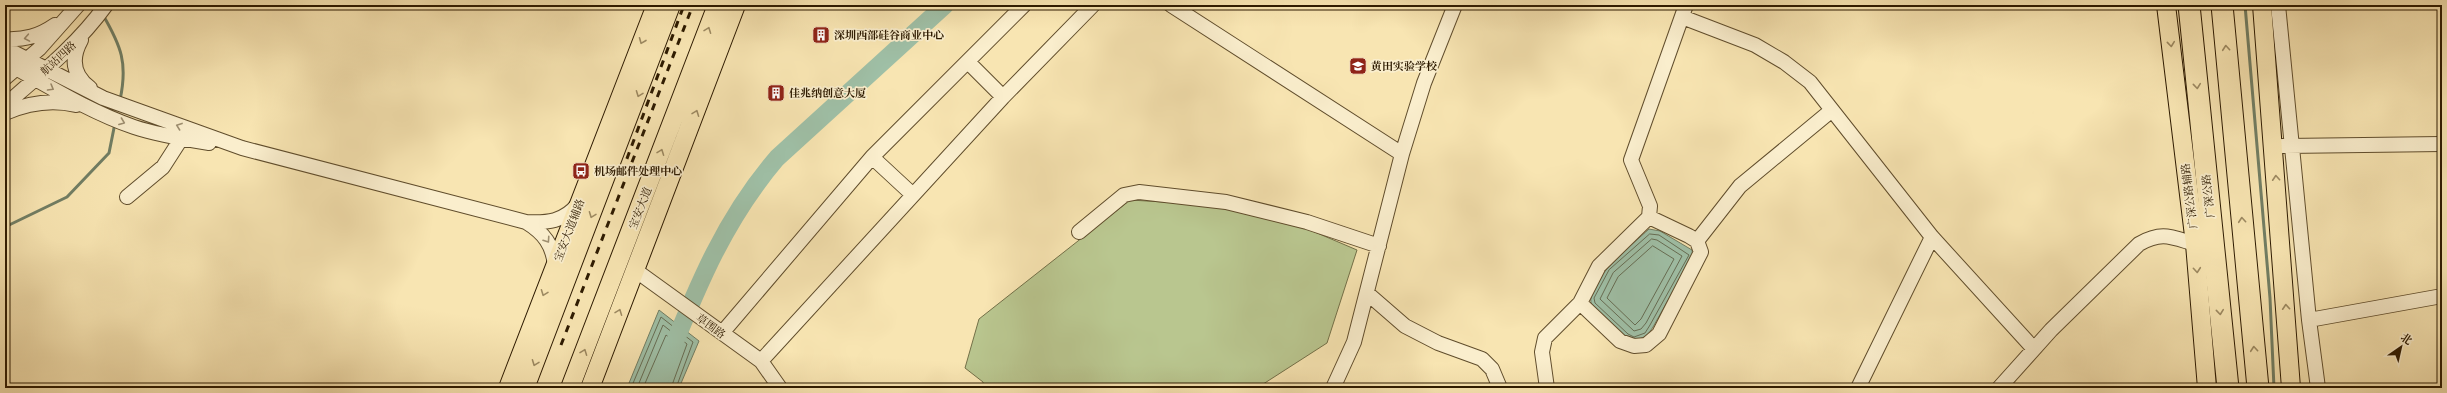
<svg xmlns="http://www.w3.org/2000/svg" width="2447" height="393" font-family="'Old Standard TT','Noto Serif SC',serif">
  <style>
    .green { fill: #b9c68f; stroke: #737048 }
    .water { fill: #9fc0a7; stroke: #717e64 }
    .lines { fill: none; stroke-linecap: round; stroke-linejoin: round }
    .shore { stroke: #666d54; stroke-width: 1 }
    .stream { stroke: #717e64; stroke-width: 3 }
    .river { stroke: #9fc0a7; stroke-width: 18 }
    .minor-casing { stroke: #604d2c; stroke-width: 16 }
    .major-casing { stroke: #2d1a00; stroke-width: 20 }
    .highway-casing { stroke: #2d1a00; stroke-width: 23 }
    .minor { stroke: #faeecd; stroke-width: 14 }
    .major { stroke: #f8e5b2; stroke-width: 18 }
    .highway { stroke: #f8e5b2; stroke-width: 21 }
    .rail { stroke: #2d1a00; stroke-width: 3; stroke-dasharray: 7 7; stroke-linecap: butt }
    .oneway { stroke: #9d8a62 }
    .oneway2 { stroke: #9e8f71 }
    .labels { text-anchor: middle; stroke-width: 3.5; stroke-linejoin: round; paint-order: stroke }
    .poi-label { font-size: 11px; font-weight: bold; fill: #2d1a00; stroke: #faeecd; text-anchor: start }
    .street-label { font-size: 11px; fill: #2d1a00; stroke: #faeecd }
  </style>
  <rect width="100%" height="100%" fill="#f8e5b2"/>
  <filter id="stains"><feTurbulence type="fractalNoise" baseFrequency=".005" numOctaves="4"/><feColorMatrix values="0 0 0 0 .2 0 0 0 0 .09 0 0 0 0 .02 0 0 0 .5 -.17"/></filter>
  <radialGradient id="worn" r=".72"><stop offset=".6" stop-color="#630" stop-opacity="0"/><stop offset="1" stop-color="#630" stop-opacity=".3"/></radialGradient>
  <path class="green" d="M1130,200L1215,205L1296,224L1357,250L1327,343L1257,388H984L983,382L965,368L979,319Z"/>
  <path class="water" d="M1649,229L1660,231L1692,250L1693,256L1653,327L1647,336L1634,341L1626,338L1591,304C1587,279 1632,245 1649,229Z
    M659,310L699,341L679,388H627Z"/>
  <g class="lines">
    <path class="shore" d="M1650,234L1659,235L1689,255L1650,325L1645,333L1634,337L1628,334L1595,303L1594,298L1609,270Z
      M1652,239L1657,240L1682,256L1646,323L1641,329L1634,331L1600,299L1613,273Z
      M1653,246L1674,259L1641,319L1635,325L1607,298L1618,277Z
      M631,388L661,317L693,342L676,388
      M637,388L663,325L687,344L671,388
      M643,388L666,335L680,346L665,388"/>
    <path class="stream" d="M2245,5L2270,298L2274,388
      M103,15C121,46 128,63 120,100
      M5,227L67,197L109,153L115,123"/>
    <path class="river" d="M656,388C691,304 717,228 777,158L945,5"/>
    <defs>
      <path id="minor" d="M1171,5L1402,154
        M2278,5L2309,320L2318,388
        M1682,17L1755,45L1784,62L1810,82L1932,237L2034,349
        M5,39C25,40 39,36 55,25
        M81,40C71,58 72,75 90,88
        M5,48L103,98L242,148L526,222C547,223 564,222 578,204
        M5,62C47,85 88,111 134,127C158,135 184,139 209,143
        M968,62L1003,97
        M5,78L39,49L78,5
        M5,105C41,74 78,44 106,5
        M5,113C28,103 51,99 76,105
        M2282,146L2442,144
        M872,157L913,195
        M127,197L163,167L181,139
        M526,222C544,233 553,245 555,266
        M1079,232L1124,195L1139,192L1226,202L1307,222L1379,246
        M1697,241L1740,186L1832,110
        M635,270L761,361L780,388
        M1367,293L1405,326L1438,343L1482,359L1492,369L1500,388
        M1580,303L1620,341L1634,346L1646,345L1659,334L1701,252L1697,241L1689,236L1649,217
        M2309,320L2442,296
        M722,333L872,157L1024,5
        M761,361L1003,97L1093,5
        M1333,388L1354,342L1402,154L1424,83L1455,5
        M1547,388L1542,352L1545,338L1580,303L1599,266L1649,217L1650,206L1631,160L1686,5
        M1858,388L1932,237
        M1999,388L2051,330L2139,244C2162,231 2171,237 2195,244"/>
      <path id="major" d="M2166,5L2195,244L2207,388
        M2262,5L2291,388
        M508,388L656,5
        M525,388L671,5
        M570,388L717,5
        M590,388L736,5"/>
      <path id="highway" d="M2189,5L2228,388
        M2222,5L2258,388"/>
    </defs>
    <use href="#minor" class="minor-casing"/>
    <use href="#major" class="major-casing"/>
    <use href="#highway" class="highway-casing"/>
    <use href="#minor" class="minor"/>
    <use href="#major" class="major"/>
    <use href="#highway" class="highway"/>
    <path class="rail" d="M622,172L684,5
      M561,345L693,5"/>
  </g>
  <defs><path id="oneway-chevron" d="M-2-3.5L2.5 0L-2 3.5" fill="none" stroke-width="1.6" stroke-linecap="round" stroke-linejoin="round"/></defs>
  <g class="oneway">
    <use href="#oneway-chevron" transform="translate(708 30) rotate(-69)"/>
    <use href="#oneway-chevron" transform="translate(642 41) rotate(112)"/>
    <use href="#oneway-chevron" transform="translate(2171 44) rotate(84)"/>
    <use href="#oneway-chevron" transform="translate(2226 48) rotate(-95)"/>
    <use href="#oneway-chevron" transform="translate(2197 86) rotate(84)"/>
    <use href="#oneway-chevron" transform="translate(639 94) rotate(111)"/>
    <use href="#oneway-chevron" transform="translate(696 113) rotate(-69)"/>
    <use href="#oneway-chevron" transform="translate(661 152) rotate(-69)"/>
    <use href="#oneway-chevron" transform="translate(2276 178) rotate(-94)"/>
    <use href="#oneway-chevron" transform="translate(592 215) rotate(111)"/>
    <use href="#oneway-chevron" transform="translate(2242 220) rotate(-95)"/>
    <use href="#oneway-chevron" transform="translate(2197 270) rotate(85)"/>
    <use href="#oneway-chevron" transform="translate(544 293) rotate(111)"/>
    <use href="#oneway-chevron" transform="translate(2286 307) rotate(-94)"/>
    <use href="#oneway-chevron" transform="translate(619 312) rotate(-69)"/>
    <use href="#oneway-chevron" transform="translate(2220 312) rotate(84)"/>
    <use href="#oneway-chevron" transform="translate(2254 349) rotate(-95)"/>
    <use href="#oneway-chevron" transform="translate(584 352) rotate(-69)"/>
    <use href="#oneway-chevron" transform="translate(535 363) rotate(111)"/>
  </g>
  <g class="oneway2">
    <use href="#oneway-chevron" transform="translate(27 38) rotate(170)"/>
    <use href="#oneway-chevron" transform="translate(51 88) rotate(30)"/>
    <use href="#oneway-chevron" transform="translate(122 122) rotate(21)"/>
    <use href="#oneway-chevron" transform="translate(179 126) rotate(-160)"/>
    <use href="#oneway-chevron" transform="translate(547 240) rotate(56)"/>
  </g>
  <defs>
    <symbol id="building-square" viewBox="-11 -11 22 22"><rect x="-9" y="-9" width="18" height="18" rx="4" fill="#8f2418" stroke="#faeecd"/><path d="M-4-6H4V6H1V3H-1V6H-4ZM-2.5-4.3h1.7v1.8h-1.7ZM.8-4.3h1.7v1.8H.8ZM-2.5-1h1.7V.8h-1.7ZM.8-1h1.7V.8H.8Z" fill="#fff"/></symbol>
    <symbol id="school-square" viewBox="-11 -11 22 22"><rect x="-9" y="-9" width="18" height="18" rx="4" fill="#8f2418" stroke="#faeecd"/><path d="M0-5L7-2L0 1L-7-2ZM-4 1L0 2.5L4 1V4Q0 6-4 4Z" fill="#fff"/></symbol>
    <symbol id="bus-square" viewBox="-11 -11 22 22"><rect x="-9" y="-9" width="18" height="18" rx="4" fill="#8f2418" stroke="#faeecd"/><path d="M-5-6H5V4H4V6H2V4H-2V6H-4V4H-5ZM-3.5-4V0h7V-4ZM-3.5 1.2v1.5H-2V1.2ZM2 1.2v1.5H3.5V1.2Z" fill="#fff"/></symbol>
  </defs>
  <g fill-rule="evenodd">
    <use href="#building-square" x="811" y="25" width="20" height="20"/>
    <use href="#school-square" x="1348" y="56" width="20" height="20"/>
    <use href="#building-square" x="766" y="83" width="20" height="20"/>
    <use href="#bus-square" x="571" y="161" width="20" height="20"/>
  </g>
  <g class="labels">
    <g class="poi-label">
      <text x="834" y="39">深圳西部硅谷商业中心</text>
      <text x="1371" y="70">黄田实验学校</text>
      <text x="789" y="97">佳兆纳创意大厦</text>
      <text x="594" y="175">机场邮件处理中心</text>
    </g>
    <g class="street-label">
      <text transform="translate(58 58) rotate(-43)" y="4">航站四路</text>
      <text transform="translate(2189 196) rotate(-97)" y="4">广深公路辅路</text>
      <text transform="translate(2208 196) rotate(-96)" y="4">广深公路</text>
      <text transform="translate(640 208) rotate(-69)" y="4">宝安大道</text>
      <text transform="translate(569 230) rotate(-69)" y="4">宝安大道辅路</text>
      <text transform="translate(711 326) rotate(36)" y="4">草围路</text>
    </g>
  </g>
  <rect width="2447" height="393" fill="none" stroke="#f8e5b2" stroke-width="20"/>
  <rect x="6" y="6" width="2435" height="381" fill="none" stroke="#2d1a00" stroke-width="2"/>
  <rect x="10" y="10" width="2427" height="373" fill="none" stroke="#2d1a00"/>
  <g transform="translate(2401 347) rotate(34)" stroke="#faeecd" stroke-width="3" paint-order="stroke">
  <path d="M0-3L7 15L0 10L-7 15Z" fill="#2d1a00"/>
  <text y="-6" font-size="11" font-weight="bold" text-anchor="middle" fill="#2d1a00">北</text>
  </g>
  <rect width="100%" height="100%" filter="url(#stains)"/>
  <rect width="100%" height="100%" fill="url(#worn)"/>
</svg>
